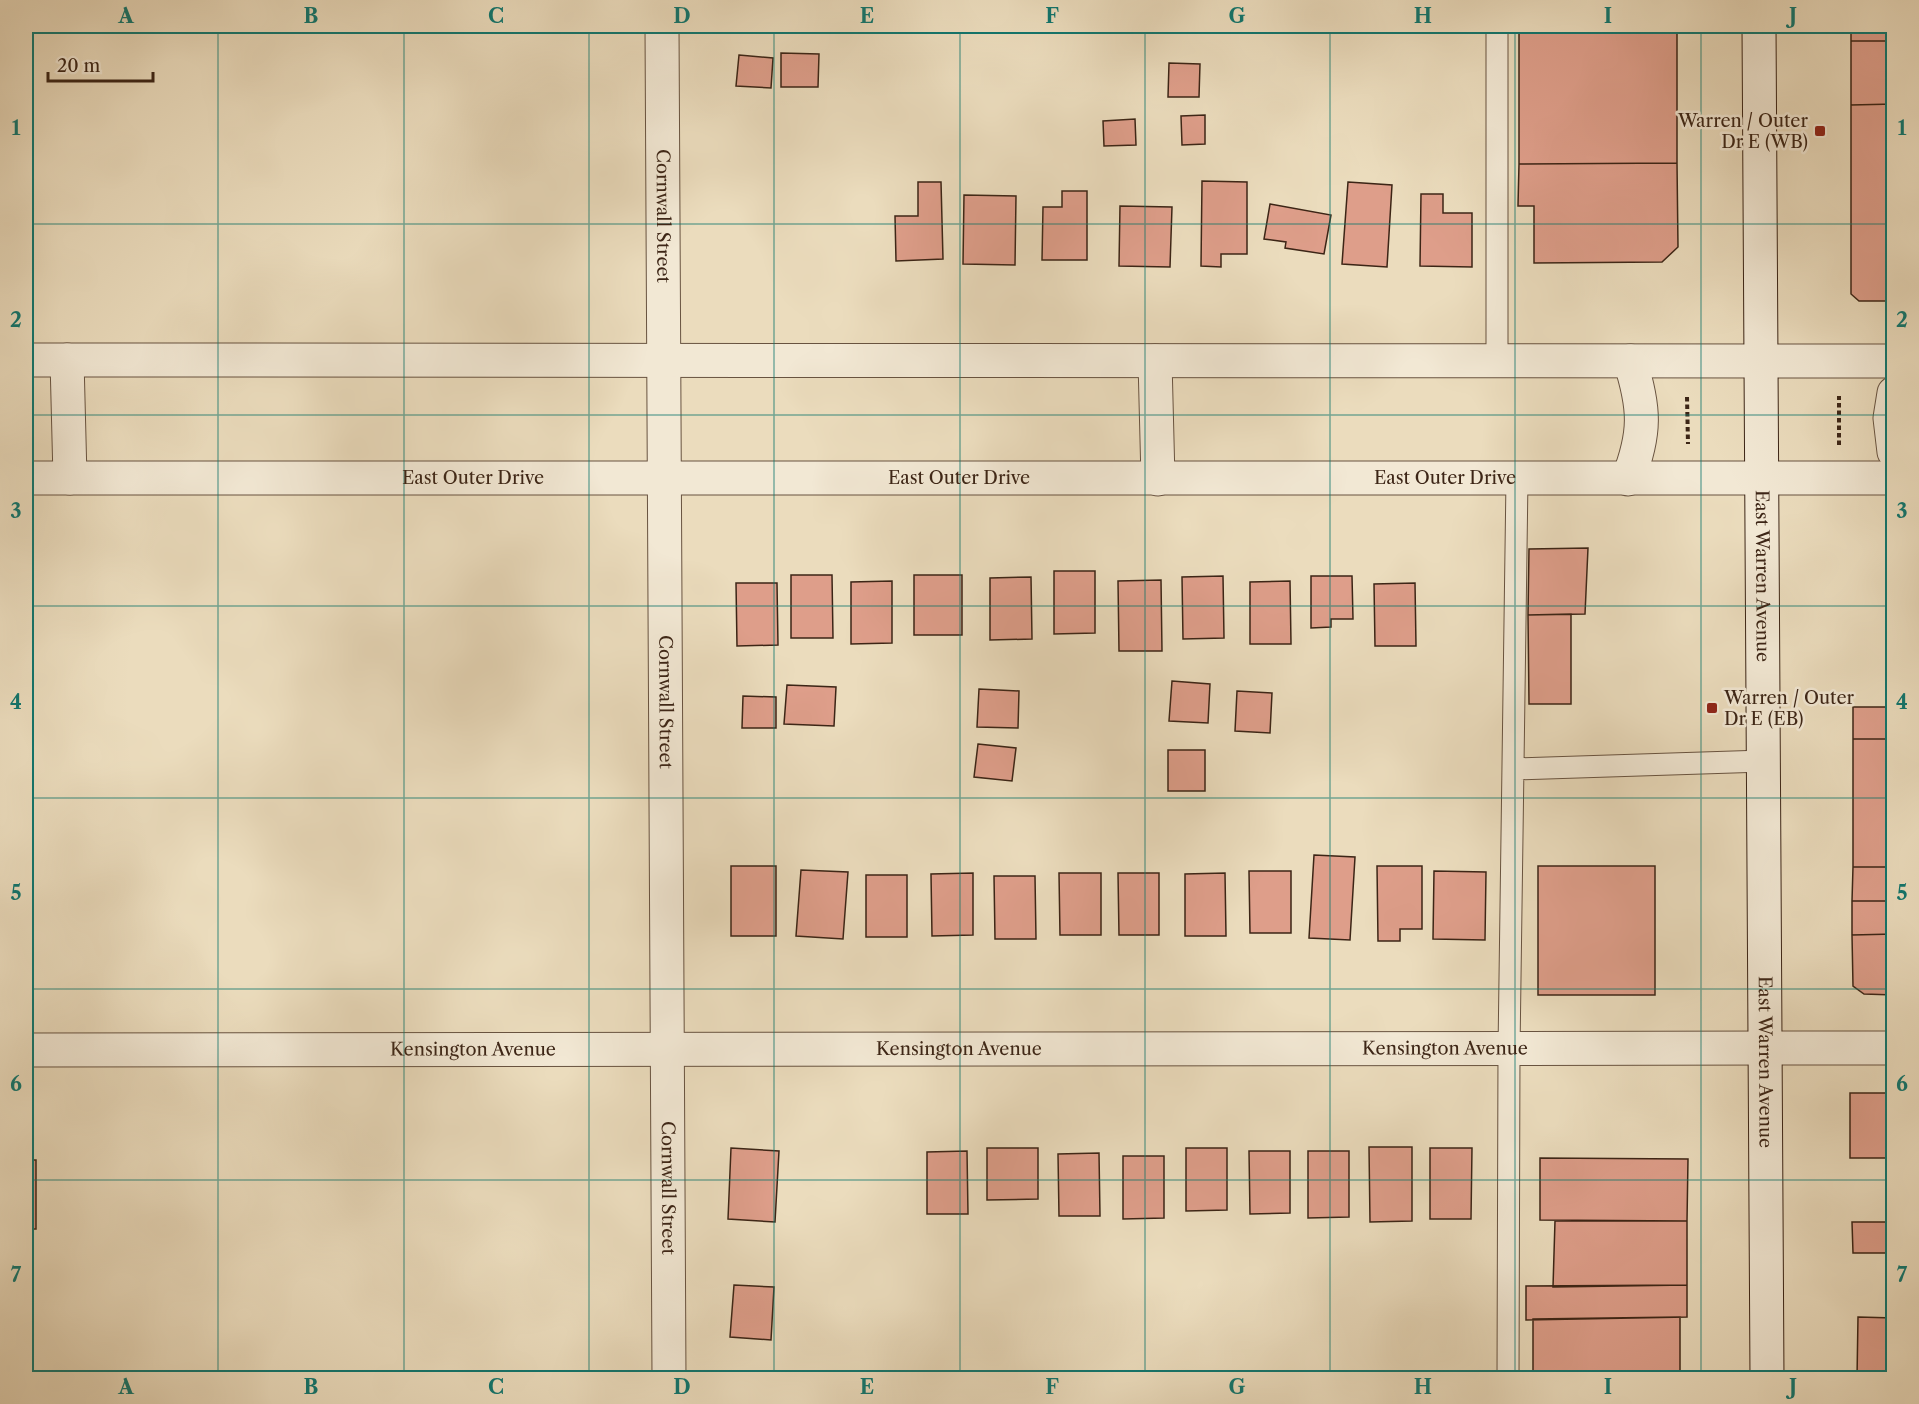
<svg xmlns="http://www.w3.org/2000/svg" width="1919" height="1404" font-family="'Libre Caslon Text',serif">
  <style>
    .building { fill: #de9e8a; stroke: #3c2516; stroke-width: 1.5 }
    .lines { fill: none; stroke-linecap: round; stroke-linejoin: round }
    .service-casing { stroke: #685340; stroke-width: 23 }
    .minor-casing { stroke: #685340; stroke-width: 35 }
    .tertiary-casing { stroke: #685340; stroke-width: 35 }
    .secondary-casing { stroke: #3c2516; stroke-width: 35 }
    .path { stroke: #3c2516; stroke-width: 4; stroke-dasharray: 4.5 3; stroke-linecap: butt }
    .service { stroke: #f2e8d4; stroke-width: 21 }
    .minor { stroke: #f2e8d4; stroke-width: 33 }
    .tertiary { stroke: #f2e8d4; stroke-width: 33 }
    .secondary { stroke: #f2e8d4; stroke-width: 33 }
    .grid { fill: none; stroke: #0f766e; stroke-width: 1.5; stroke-opacity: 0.55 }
    .poi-dot { fill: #8f2418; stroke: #f2e8d4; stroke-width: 2 }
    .labels { text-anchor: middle; stroke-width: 5; stroke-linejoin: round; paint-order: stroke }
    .poi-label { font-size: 18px; fill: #3c2516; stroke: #f2e8d4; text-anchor: end }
    .street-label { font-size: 18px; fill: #3c2516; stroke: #f2e8d4 }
    .neatline { fill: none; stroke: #0f766e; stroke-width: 2 }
    .grid-label { font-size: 20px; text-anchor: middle; font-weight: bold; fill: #0f766e }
  </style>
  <rect width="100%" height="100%" fill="#ebdcbd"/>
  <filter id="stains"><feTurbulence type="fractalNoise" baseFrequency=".00333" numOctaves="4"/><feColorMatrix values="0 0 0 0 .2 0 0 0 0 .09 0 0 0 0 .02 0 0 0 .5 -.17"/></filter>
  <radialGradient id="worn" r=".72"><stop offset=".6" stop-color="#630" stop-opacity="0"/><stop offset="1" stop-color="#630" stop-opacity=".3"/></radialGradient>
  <path class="building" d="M1519,26H1677V163L1519,164Z
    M1851,26H1894V41H1851Z
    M1851,41H1894V104L1851,105Z
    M781,53L819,54L818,87H781Z
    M739,55L773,58L771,88L736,86Z
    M1169,63L1200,64L1199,97H1168Z
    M1894,104V301H1859L1851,294V105Z
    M1205,115V144L1182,145L1181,116Z
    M1135,119L1136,145L1104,146L1103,121Z
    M1677,163L1678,247L1662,262L1534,263V206H1518L1519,164Z
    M1202,181L1247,182V254H1221V267L1201,266Z
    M918,182H941L943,259L896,261L895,216H918Z
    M1348,182L1392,185L1387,267L1342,264Z
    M1062,191H1087V260H1042L1043,207H1062Z
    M1421,194H1443V213H1472V267L1420,266Z
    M964,195L1016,196L1015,265L963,264Z
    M1270,204L1331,215L1324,254L1285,248L1286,242L1264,239Z
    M1120,206L1172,207L1170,267L1119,266Z
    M1588,548L1585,614L1528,615L1529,549Z
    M1054,571H1095V633L1054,634Z
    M791,575H832L833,638H791Z
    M914,575H962V635H914Z
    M1223,576L1224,638L1183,639L1182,577Z
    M1311,576H1352L1353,619H1331V627L1311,628Z
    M1031,577L1032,639L990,640V578Z
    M1161,580L1162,651H1119L1118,581Z
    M892,581V643L851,644V582Z
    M1290,581L1291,644H1250V582Z
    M736,583H777L778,645L737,646Z
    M1415,583L1416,646H1375L1374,584Z
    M1571,614V704H1529L1528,615Z
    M1172,681L1210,684L1208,723L1169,721Z
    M787,685L836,687L834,726L784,724Z
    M979,689L1019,691L1018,728L977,727Z
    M1237,691L1272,693L1270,733L1235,731Z
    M743,696L776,697V728H742Z
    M1853,707H1894V739H1853Z
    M1853,739H1894V867H1853Z
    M978,744L1016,748L1012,781L974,777Z
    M1168,750H1205V791H1168Z
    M1314,855L1355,857L1350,940L1309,938Z
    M731,866H776V936H731Z
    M1377,866H1422V929H1400V941H1378Z
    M1538,866H1655V995H1538Z
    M1853,867H1894V901H1852Z
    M801,870L848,872L843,939L796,936Z
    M1249,871H1291V933H1250Z
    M1434,871L1486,872L1485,940L1433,939Z
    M973,873V935L932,936L931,874Z
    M1059,873H1101V935H1060Z
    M1118,873H1159V935H1119Z
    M1225,873L1226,936H1185V874Z
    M866,875H907V937H866Z
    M994,876H1035L1036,939H995Z
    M1852,901H1894V934L1852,935Z
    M1894,934V995L1864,994L1853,986L1852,935Z
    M1850,1093H1894V1158H1850Z
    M1369,1147H1412V1221L1370,1222Z
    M731,1148L779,1151L775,1222L728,1219Z
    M987,1148H1038V1199L987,1200Z
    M1186,1148H1227V1210L1186,1211Z
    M1430,1148H1472L1471,1219H1430Z
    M967,1151L968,1214H927V1152Z
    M1249,1151H1290V1213L1250,1214Z
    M1308,1151H1349V1217L1308,1218Z
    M1099,1153L1100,1216H1059L1058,1154Z
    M1123,1156H1164V1218L1123,1219Z
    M1540,1158L1688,1159L1687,1221L1540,1220Z
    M26,1160H36V1229H26Z
    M1555,1221H1687V1285L1553,1287Z
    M1852,1222H1894V1253H1853Z
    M734,1285L774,1287L771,1340L730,1337Z
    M1687,1285V1317L1526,1320V1286Z
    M1680,1317V1378H1533V1319Z
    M1858,1317L1894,1318V1378H1857Z"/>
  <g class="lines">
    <defs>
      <path id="service" d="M1497,361V26
        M1513,769L1764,761
        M1508,1378L1509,1050L1517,479"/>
      <g id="minor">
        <path id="s1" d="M662,26L669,1378"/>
        <path id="s2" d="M26,1050L1894,1048"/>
      </g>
      <g id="tertiary">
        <path d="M26,360L1894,361"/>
        <path d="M67,360L70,478"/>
        <path d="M1155,361L1158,479"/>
        <path d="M1894,393L1890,418L1894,452"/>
        <path id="s3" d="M26,478H1894"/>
        <path d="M1628,479C1646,433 1645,408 1630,361"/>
      </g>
      <g id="secondary">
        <path id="s4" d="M1759,26L1767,1378"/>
      </g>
    </defs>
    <use href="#service" class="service-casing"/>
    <use href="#minor" class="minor-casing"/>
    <use href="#tertiary" class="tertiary-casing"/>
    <use href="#secondary" class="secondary-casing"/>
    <path class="path" d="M1687,397L1688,444
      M1839,445V396"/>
    <use href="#service" class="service"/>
    <use href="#minor" class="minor"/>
    <use href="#tertiary" class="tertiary"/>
    <use href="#secondary" class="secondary"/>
  </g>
  <path class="grid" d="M218,26V1378M404,26V1378M589,26V1378M774,26V1378M960,26V1378M1145,26V1378M1330,26V1378M1515,26V1378M1701,26V1378M26,224H1894M26,415H1894M26,606H1894M26,798H1894M26,989H1894M26,1180H1894"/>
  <g class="poi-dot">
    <rect x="1814" y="125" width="12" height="12" rx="3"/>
    <rect x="1706" y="702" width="12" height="12" rx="3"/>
  </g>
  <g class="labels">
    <g class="poi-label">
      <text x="1808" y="127">Warren / Outer<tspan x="1808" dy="21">Dr E (WB)</tspan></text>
      <text x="1724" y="704" text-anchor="start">Warren / Outer<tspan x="1724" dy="21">Dr E (EB)</tspan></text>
    </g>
    <g class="street-label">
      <text dy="6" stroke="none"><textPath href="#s1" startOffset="190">Cornwall Street</textPath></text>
      <text dy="6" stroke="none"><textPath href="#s3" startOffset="447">East Outer Drive</textPath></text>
      <text dy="6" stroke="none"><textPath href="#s3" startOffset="933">East Outer Drive</textPath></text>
      <text dy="6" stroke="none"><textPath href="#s3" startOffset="1419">East Outer Drive</textPath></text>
      <text dy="6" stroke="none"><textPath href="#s4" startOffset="550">East Warren Avenue</textPath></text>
      <text dy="6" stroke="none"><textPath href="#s1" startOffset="676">Cornwall Street</textPath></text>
      <text dy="6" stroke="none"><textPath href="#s2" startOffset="447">Kensington Avenue</textPath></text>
      <text dy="6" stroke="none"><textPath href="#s2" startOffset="933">Kensington Avenue</textPath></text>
      <text dy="6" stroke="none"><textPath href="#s2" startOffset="1419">Kensington Avenue</textPath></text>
      <text dy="6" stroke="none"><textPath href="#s4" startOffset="1036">East Warren Avenue</textPath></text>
      <text dy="6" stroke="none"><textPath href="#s1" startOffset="1162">Cornwall Street</textPath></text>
    </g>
  </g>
  <rect width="1919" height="1404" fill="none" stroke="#ebdcbd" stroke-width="66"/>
  <path d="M48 72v9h105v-9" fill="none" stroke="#3c2516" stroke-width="3"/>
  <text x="57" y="72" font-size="18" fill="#3c2516" stroke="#f2e8d4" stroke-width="4.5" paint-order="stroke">20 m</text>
  <rect x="33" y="33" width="1853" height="1338" class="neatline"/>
  <g class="grid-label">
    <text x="126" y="23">A</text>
    <text x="311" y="23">B</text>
    <text x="496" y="23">C</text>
    <text x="682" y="23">D</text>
    <text x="867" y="23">E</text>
    <text x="1052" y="23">F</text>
    <text x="1237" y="23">G</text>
    <text x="1423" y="23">H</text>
    <text x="1608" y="23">I</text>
    <text x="1793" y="23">J</text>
    <text x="16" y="135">1</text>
    <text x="1902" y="135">1</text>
    <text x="16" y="327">2</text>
    <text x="1902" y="327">2</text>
    <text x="16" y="518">3</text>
    <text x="1902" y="518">3</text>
    <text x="16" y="709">4</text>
    <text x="1902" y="709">4</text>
    <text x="16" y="900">5</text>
    <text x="1902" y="900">5</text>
    <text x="16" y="1091">6</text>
    <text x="1902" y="1091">6</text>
    <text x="16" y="1282">7</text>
    <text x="1902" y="1282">7</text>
    <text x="126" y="1394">A</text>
    <text x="311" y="1394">B</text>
    <text x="496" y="1394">C</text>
    <text x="682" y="1394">D</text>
    <text x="867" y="1394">E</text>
    <text x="1052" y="1394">F</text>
    <text x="1237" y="1394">G</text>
    <text x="1423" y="1394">H</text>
    <text x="1608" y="1394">I</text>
    <text x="1793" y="1394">J</text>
  </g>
  <rect width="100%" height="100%" filter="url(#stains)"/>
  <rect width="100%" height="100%" fill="url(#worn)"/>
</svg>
